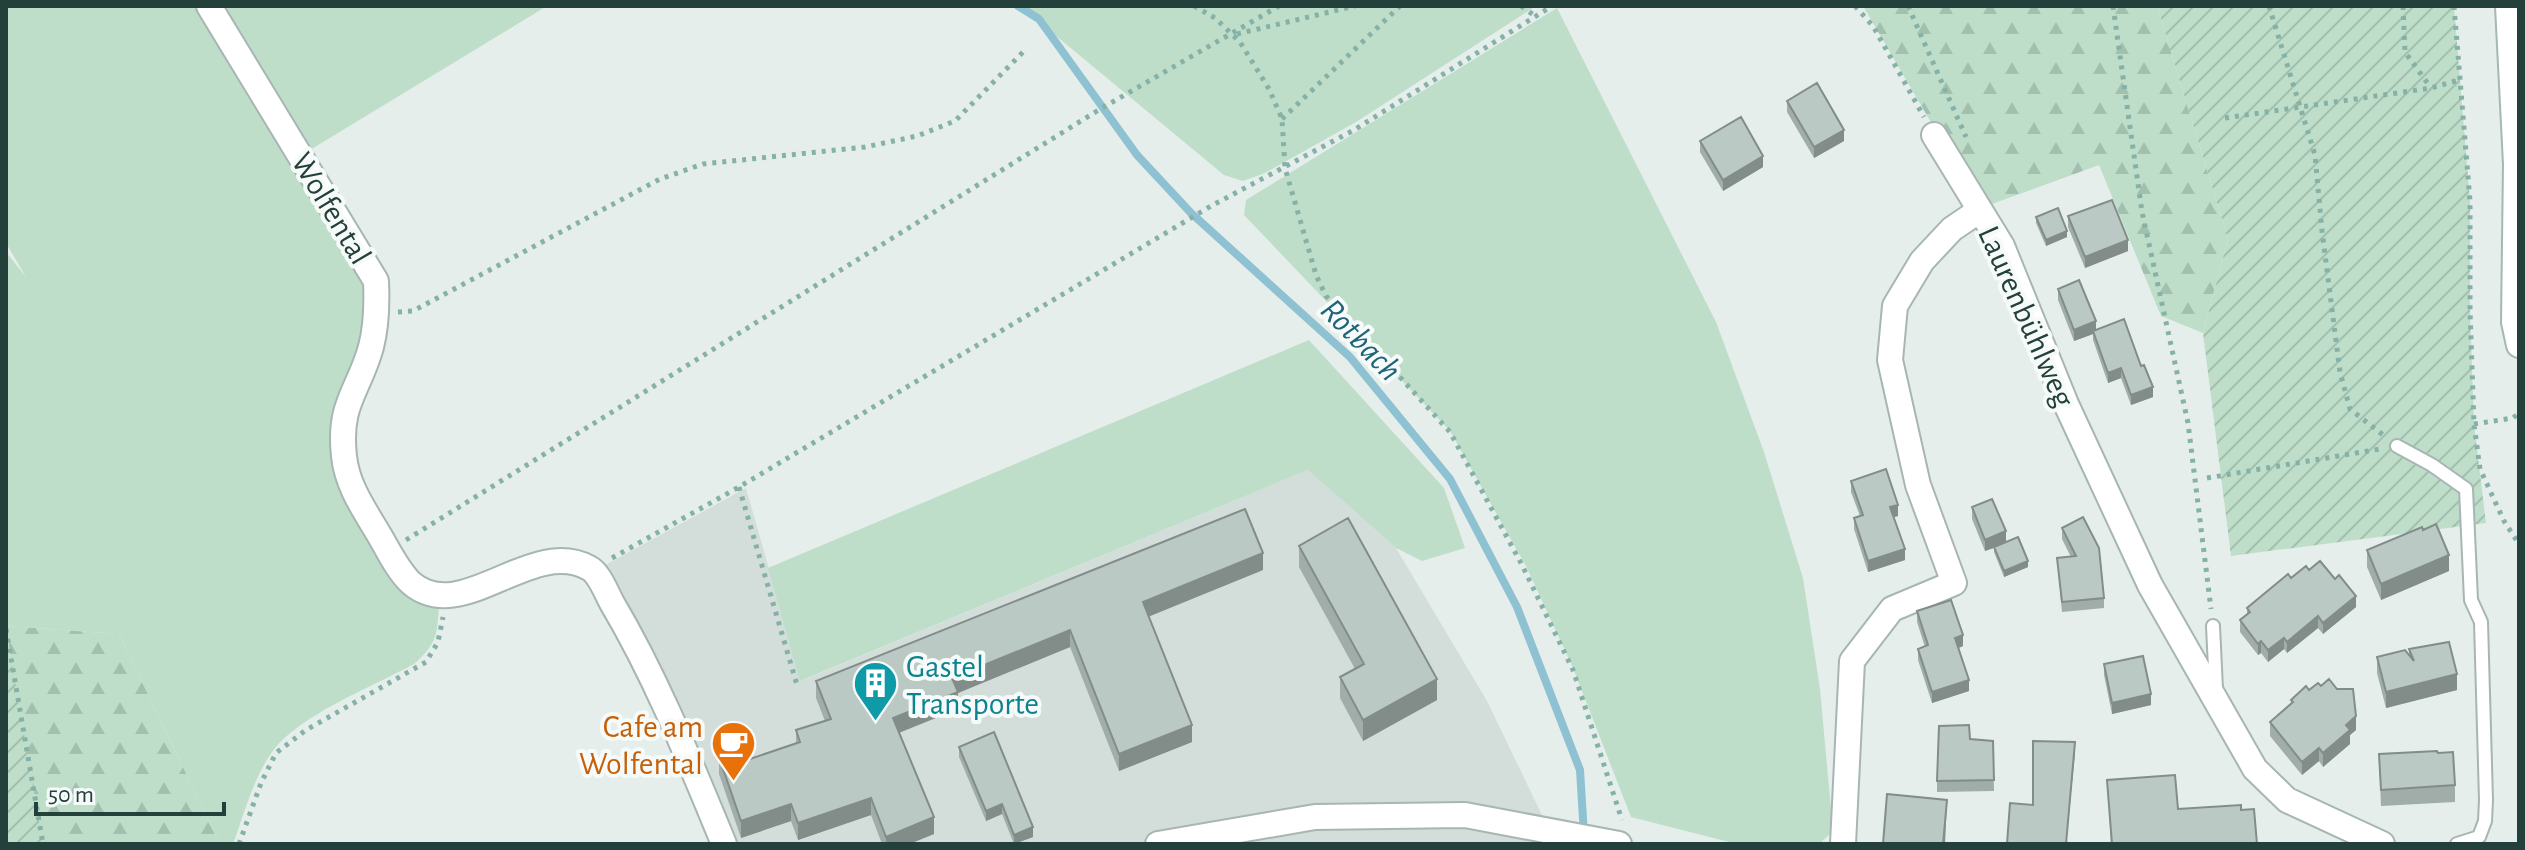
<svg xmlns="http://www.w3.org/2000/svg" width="2525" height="850" font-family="'Alegreya Sans',sans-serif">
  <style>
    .built { fill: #d3deda }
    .green { fill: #bedeca }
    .forest { fill: url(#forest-firs) }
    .garden { fill: url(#garden-furrows) }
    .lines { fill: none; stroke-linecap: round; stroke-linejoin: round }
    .stream { stroke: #8ec1d1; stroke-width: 8 }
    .lane-casing { stroke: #a7b6b3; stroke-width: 16 }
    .street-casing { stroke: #a7b6b3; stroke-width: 28 }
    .secondary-casing { stroke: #a3b9b4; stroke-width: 28 }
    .path { stroke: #86b1a7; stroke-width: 5; stroke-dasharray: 4 6; stroke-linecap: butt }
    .lane { stroke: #fff; stroke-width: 12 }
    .street { stroke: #fff; stroke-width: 24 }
    .secondary { stroke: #fff; stroke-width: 24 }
    .wall { fill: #a0ada9 }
    .shaded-wall { fill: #828d89 }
    .building { fill: #bac9c4; stroke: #828d89; stroke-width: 2 }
    .labels { text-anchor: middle; stroke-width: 8; stroke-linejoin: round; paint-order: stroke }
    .street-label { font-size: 32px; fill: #24403b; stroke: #f6faf8 }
    .culture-label { font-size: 32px; fill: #0d838f; stroke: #f6faf8; text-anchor: start }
    .food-label { font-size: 32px; fill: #c56008; stroke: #f6faf8; text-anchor: end }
    .water-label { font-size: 34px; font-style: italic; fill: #1e647b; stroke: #f6faf8 }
  </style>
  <defs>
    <pattern id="forest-firs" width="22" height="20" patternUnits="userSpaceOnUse" patternTransform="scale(2)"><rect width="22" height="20" fill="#bedeca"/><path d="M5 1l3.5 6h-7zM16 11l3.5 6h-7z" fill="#a3c0ae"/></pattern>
    <pattern id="garden-furrows" width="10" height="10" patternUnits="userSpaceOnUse" patternTransform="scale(2)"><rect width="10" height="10" fill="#bedeca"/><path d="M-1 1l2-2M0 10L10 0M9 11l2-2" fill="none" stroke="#a3c0ae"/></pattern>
  </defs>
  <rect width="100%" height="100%" fill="#e5eeeb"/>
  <path class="built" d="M1308,470L1396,548L1487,701L1556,844H724L598,569L746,488L801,681Z"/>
  <path class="green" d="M6,6H199L371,282L340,467L439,603C437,634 438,643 414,664C374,686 297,716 272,752C253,779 244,814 233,844H220L119,634L6,626V252L26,277L6,243Z
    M219,6H547L305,153Z
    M1020,6H1536L1356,122L1265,173L1243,181L1224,175Z
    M1557,8L1716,322L1764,452L1803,578L1820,689L1833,831L1819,844H1737L1631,817L1573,668L1527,568L1450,431L1244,215L1246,200Z
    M1309,340L1444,488L1465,548L1422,561L1396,548L1308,470L800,681L768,568Z"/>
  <path class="forest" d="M1863,6H2157L2228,239L2203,333L2161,316L2099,165L1981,208Z
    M6,626L119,634L220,844H37Z"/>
  <path class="garden" d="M2157,6H2454L2470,201V311L2474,424L2486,523L2231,556L2203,333L2228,239Z
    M6,629L43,844H6Z"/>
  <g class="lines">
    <path class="stream" d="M1018,6L1039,19L1137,155L1191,213L1350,357L1450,479L1517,607L1580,770L1584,835"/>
    <defs>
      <path id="lane" d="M2397,446L2432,465L2466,489L2471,600L2481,622L2486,800L2485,821L2479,837L2457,844
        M2213,626L2216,689"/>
      <path id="street" d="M209,6L376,281C377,303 377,324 371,347C359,391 338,403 344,456C347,487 366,512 381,538C389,552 399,572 411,583C462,627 531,536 589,568C599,573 606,592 612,603C657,679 690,762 724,844
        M1934,135L2002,246L2066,404L2150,585L2255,769L2287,800L2382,844
        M1158,844L1315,817L1465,815L1619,844
        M1843,844L1852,661L1892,609L1954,583L1918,485L1890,360L1895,306L1922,261L1952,229L1980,210"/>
      <path id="secondary" d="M2508,6L2516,164L2514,322L2519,345"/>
    </defs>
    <use href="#lane" class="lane-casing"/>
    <use href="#street" class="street-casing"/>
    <use href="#secondary" class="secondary-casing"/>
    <path class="path" d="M1194,6L1215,18L1240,42L1269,89L1282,119L1285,168L1316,275L1326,296L1450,432L1522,565L1573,670L1622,820
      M1521,6L1535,16
      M1855,6L1873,26L1924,117
      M1908,6L1966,137
      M2113,6L2142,212L2188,423L2211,609
      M2269,6L2315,155L2322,231L2340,372L2350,409L2383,435
      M2403,6L2405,52L2431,88
      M2454,6L2470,201V311L2474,424L2480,469L2504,521L2519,544
      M1237,34L1355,6
      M2225,118L2431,88L2459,80
      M1282,119L1400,6
      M398,312L413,311L660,179L703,164L865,147L917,136L955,121L1026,49
      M2474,424L2513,418L2519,413
      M2207,478L2380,449
      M739,487L797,685
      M406,540L1097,111L1279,6
      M612,558L739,487L1211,206L1354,130L1552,6
      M6,629L43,844
      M239,844L261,783L276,753L306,730L426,662L438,642L443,617"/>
    <use href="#lane" class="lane"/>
    <use href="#street" class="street"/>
    <use href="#secondary" class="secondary"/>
  </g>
  <path class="wall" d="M1787,101L1844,141L1814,158L1787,112Z
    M1700,141L1763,167L1723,191L1700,152Z
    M2068,216L2128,251L2085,268L2068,227Z
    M2036,217L2067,237L2046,246L2036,223Z
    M2058,289L2096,329L2153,397L2131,405L2121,378L2108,383L2093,340V334L2074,341L2058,300Z
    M1851,481L1898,516L1894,517L1905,560L1868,572L1854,529V518L1860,516L1851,492Z
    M1972,507L2006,542L2028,567L2004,577L1994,552V548L1985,551L1972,519Z
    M2062,528L2104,598V608L2062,612L2057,558L2071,557L2062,539Z
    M1299,546L1437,700L1363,741L1340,698V677L1355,669L1299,567Z
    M2367,550L2449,571L2381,600L2367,567Z
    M1263,570L1148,616L1192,742L1119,771L1070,647L958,693V709L899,733L934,834L909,844H882L871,815L798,840L791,821L741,838L719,774V757L750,759L796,743V730L825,721L816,698V681Z
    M2309,570L2356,607L2323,634L2318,628L2287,653L2284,649L2268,662L2261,653L2258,655L2240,632V620L2247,614V608L2291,578Z
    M1917,611L1963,646L1959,648L1969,691L1932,703L1918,660V649L1925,647L1917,622Z
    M2409,649L2457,690L2386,708L2377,673V657L2409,655Z
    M2104,664L2151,705L2112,714L2104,675Z
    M2309,690L2356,730L2350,735V744L2323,767L2319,761L2302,775L2270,736V722L2291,705V700Z
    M1970,739L1993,741L1994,791L1937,792V781Z
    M959,747L1033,837L1014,844L1002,814L986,821L959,757Z
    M2438,753L2455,785V802L2381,806L2379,754Z
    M2107,780L2178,809L2241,810L2257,844H2111Z"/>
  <path class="shaded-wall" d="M1844,130V141L1814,158V147Z
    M1763,156V167L1723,191V180Z
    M2067,231V237L2046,246V240Z
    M2128,240V251L2085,268V257Z
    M2096,321V332L2093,331V334L2074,341V330Z
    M2121,368V378L2108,383V373Z
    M2153,387V397L2131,405V395Z
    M1898,505V516L1890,518V507Z
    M2006,531V543L1985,551V540Z
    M1905,549V560L1868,572V561Z
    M1263,553V570L1143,619V602Z
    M2449,555V571L2381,600V584Z
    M2028,561V567L2004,577V571Z
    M2356,596V607L2323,634V623Z
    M2318,616V628L2287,653V642Z
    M1070,630V647L958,693V709L893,735V718L952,678Z
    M1963,635V646L1955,649V638Z
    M2284,638V649L2268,662V650Z
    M2261,641V653L2258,655V644Z
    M2457,674V690L2386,708V692Z
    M1437,679V700L1363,741V720Z
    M1969,680V691L1932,703V692Z
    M2151,694V705L2112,714V703Z
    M2356,716V730L2350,735V744L2323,767V753L2346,725Z
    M1192,725V742L1119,771V754Z
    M2075,742V753L2066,844Z
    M2319,748V761L2302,775V762Z
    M871,798V815L798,840V823Z
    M1947,800L1945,844H1943Z
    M791,804V821L741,838V821Z
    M1002,804V814L986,821V811Z
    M934,817V834L909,844H886V837Z
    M1033,827V837L1014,844V835Z"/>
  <path class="building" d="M1817,83L1844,130L1814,147L1787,101Z
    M1741,117L1763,156L1723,180L1700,141Z
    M2112,200L2128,240L2085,257L2068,216Z
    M2058,208L2067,231L2046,240L2036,217Z
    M2079,280L2096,321L2074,330L2058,289Z
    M2124,319L2141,366L2144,365L2153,387L2131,395L2121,368L2108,373L2093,331Z
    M1886,469L1898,505L1890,507L1905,549L1868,561L1854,518L1863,515L1851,481Z
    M1992,499L2006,531L1985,540L1972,507Z
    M1245,509L1263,553L1143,602L1192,725L1119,754L1070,630L952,678L958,692L893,718L934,817L886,837L871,798L798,823L791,804L741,821L719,757L747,748L750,759L800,742L796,730L831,719L816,681Z
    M2083,517L2099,548L2104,598L2062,602L2057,558L2076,556L2062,528Z
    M1348,518L1437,679L1363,720L1340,677L1364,664L1299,546Z
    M2436,524L2449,555L2381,584L2367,550L2422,527L2423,530Z
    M2018,537L2028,561L2004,571L1994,547Z
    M2320,561L2335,579L2339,575L2356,596L2323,623L2318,616L2287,642L2284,638L2268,650L2261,641L2258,644L2240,620L2250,612L2247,608L2288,574L2291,578L2306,566L2309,570Z
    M1951,600L1963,635L1955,638L1969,680L1932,692L1918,649L1928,645L1917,611Z
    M2449,642L2457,674L2386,692L2377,657L2405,650L2414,661L2409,649Z
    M2143,656L2151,694L2112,703L2104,664Z
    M2329,679L2337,689H2353L2356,716L2346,725L2350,730L2323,753L2319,748L2302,762L2270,722L2293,702L2291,700L2306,686L2309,690L2318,683L2321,686Z
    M1969,725L1970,739L1993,741L1994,780L1937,781L1939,726Z
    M994,732L1033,827L1014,835L1002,804L986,811L959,747Z
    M2033,741L2075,742L2066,844H2007L2010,803L2033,805Z
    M2437,751L2438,753L2453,752L2455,785L2381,790L2379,754Z
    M2175,775L2178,809L2241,805V810L2254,809L2257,844H2112L2107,780Z
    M1887,794L1947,800L1943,844H1883Z"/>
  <defs>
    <symbol id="building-pin" viewBox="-11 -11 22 30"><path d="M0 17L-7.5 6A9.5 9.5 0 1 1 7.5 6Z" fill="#0f9aa8" stroke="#f6faf8"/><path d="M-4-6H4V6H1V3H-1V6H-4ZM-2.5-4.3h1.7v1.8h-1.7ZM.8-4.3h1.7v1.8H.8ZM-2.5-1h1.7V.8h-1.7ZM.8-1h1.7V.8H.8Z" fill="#fff"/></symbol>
    <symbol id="cafe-pin" viewBox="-11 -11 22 30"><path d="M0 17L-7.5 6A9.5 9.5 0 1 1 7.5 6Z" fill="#e8710a" stroke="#f6faf8"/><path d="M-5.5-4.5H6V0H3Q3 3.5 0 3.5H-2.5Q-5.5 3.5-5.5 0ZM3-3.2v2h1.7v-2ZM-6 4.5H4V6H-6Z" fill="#fff"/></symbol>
  </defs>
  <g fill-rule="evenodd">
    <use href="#building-pin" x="850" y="658" width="51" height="69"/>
    <use href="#cafe-pin" x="708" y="718" width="51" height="69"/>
  </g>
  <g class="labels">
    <g class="street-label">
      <text transform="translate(332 208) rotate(59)" y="11">Wolfental</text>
      <text transform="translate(2027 316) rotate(66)" y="11">Laurenbühlweg</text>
    </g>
    <g class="culture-label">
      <text x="906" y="677">Gastel<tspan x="906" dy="37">Transporte</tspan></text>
    </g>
    <g class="food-label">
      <text x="703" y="737">Cafe am<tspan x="703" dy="37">Wolfental</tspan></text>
    </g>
    <g class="water-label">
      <text transform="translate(1362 339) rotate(46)" y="12">Rotbach</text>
    </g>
  </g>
  <rect width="2525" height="850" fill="none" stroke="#24403b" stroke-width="16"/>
  <path d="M36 802v12h188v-12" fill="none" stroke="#24403b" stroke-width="4"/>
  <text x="48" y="802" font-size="24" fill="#24403b" stroke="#f6faf8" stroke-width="6" paint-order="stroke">50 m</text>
</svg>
